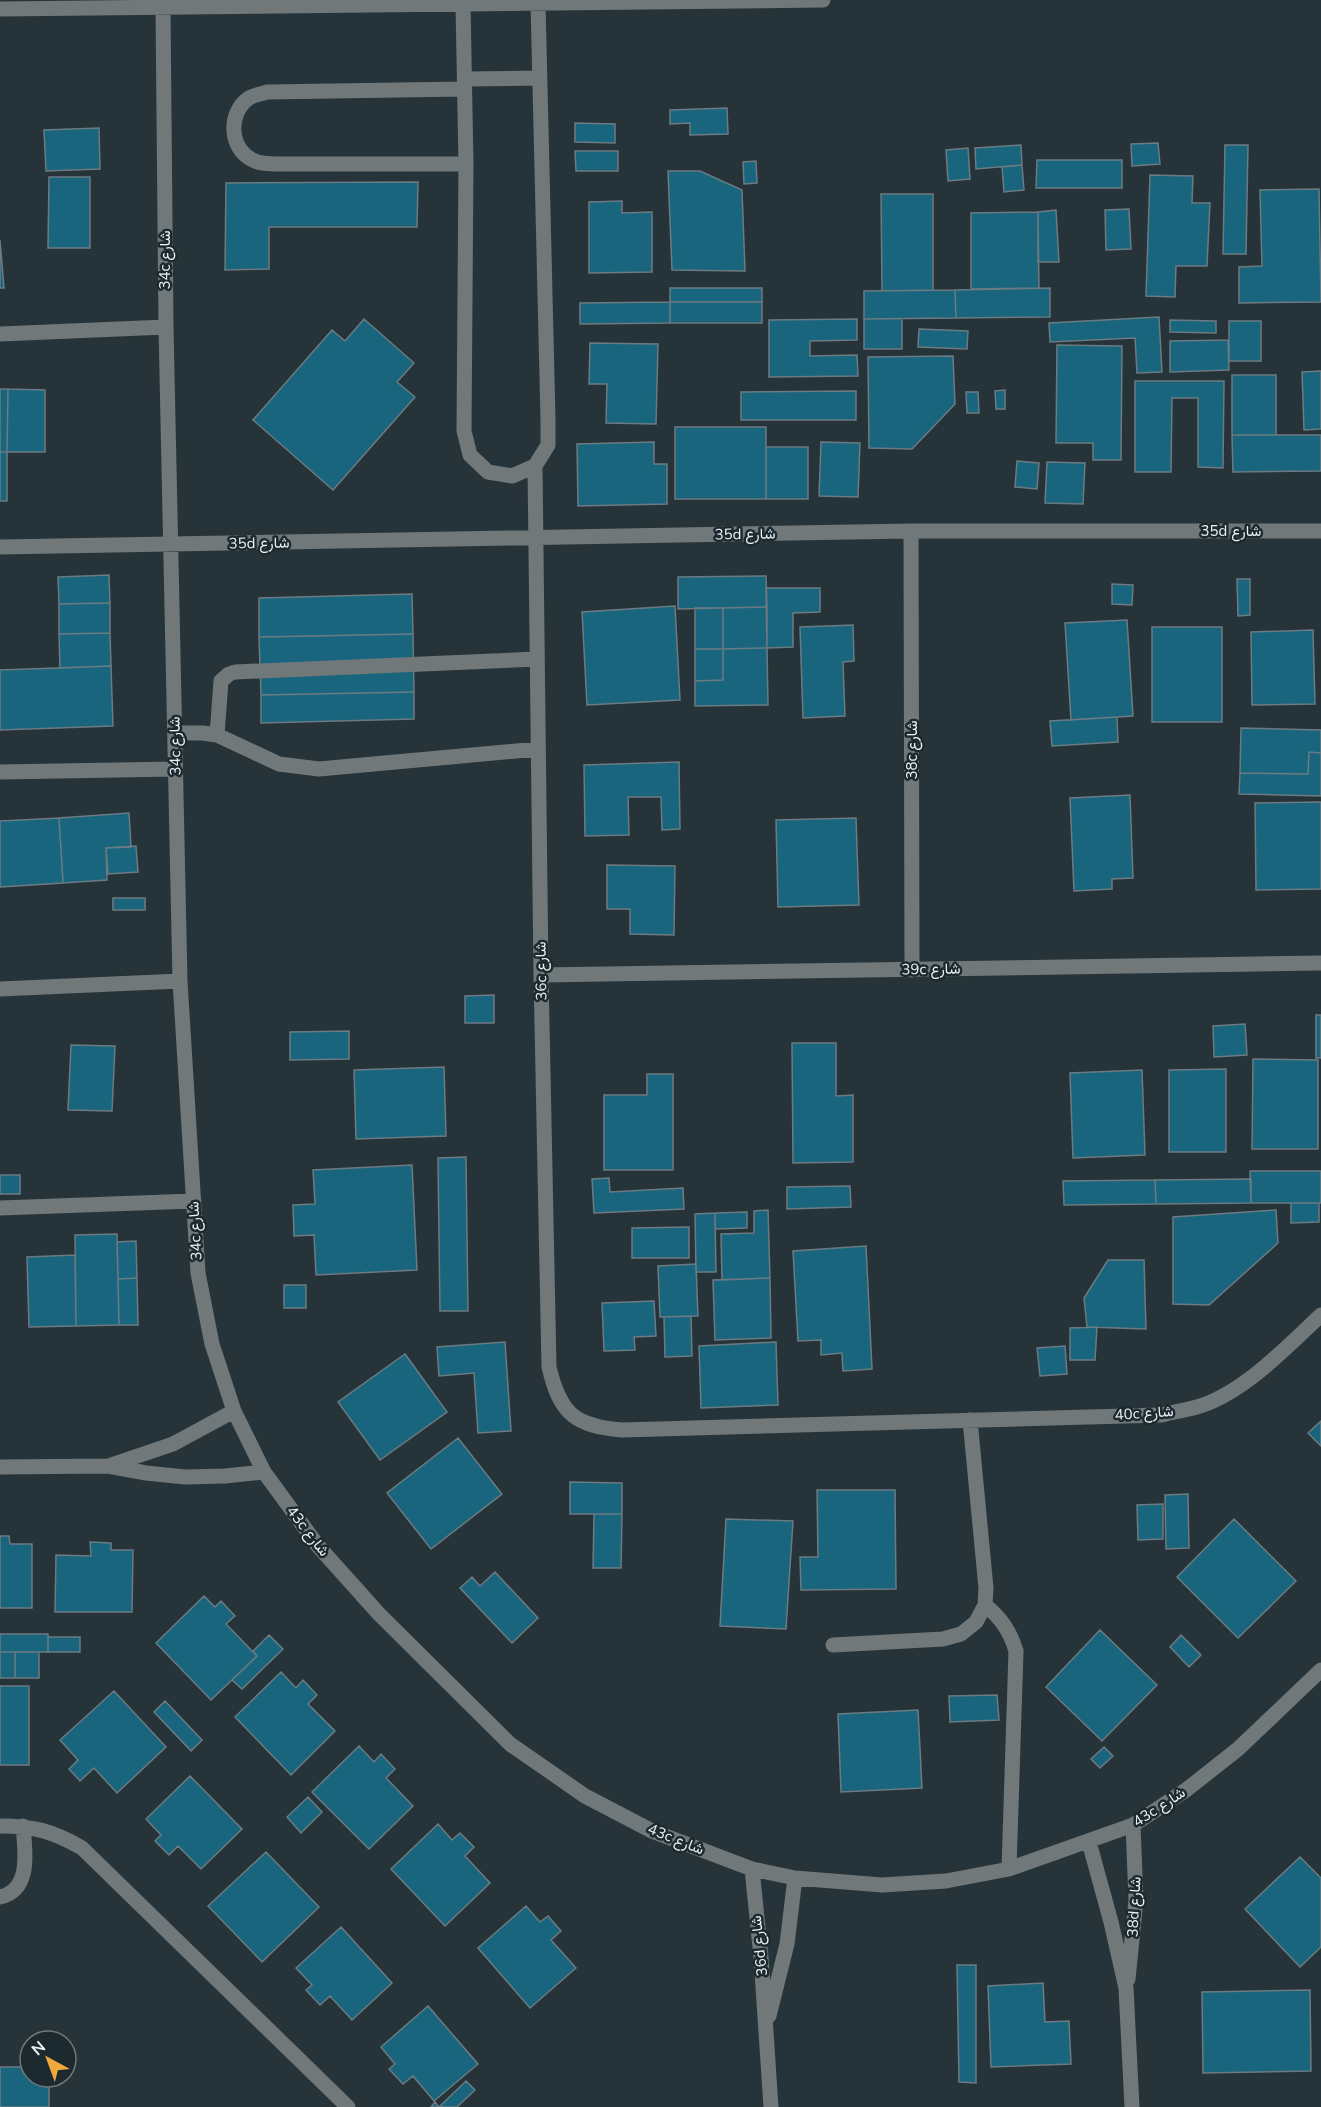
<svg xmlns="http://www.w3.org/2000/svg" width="1321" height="2107" font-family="'Nunito Sans',Vazirmatn,sans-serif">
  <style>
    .building { fill: #19657e; stroke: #6c7b81; stroke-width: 1.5 }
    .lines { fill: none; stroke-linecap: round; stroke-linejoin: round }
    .minor { stroke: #71787a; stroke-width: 15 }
    .labels { text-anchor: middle; stroke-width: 5; stroke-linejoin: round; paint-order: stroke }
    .street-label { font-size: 15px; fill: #e9f1f5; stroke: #1c2a2f }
  </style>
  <rect width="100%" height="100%" fill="#263439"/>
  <path class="building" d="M727,108L728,134L690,135V123L670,124V110Z
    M575,123L615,124V143L575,142Z
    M99,128L100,169L46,171L44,130Z
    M1158,143L1160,164L1132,166L1131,144Z
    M1021,145L1022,165L976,169L975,148Z
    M1225,145H1248L1246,254H1223Z
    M968,148L970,179L948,181L946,150Z
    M575,151H618V171H576Z
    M1037,160H1122V188H1036Z
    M756,161L757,183L744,184L743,162Z
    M1022,165L1024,190L1004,192L1002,167Z
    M668,171H700L742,190L745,271L672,270Z
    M1150,175L1193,176L1192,203H1210L1207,266H1176L1175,297L1146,296Z
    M49,177H90V248H48Z
    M418,182L417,227H269V269L225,270L226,183Z
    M1319,189L1321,302L1239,303V267L1262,266L1260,190Z
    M881,194H933V290L882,291Z
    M622,201V213L652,212V272L589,273V202Z
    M1129,209L1131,249L1106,250L1105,210Z
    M1056,210L1059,262H1038V212Z
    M1038,212L1039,288L971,289V213Z
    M0,240L4,288H0Z
    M670,288H762V302H670Z
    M1050,288V317L956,318L955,290Z
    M955,290L956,318L864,319V291Z
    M670,302H762V323H670Z
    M670,302V323L580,324V303Z
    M1159,317L1162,372L1137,373L1135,338L1050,342L1049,323Z
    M364,319L414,363L397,382L415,397L333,490L253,420L332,330L345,341Z
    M857,319V340L810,341V356L857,355L858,376L769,377V320Z
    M864,319H902V349H864Z
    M1170,320L1216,321V333L1170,332Z
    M1229,321H1261V361H1229Z
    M919,329L968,331L967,349L918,347Z
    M1228,340L1229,370L1170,372V341Z
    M590,343L658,344L656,424L606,423L607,384H589Z
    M1057,345L1122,346L1121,460H1093V443H1056Z
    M953,356L955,404L912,449L869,448L868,357Z
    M1321,371V429L1304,430L1302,372Z
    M1232,375H1276V435H1232Z
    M1135,381H1224L1223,468L1198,467V398H1172L1171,472H1135Z
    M0,389H8L7,452H0Z
    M8,389L45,390V452H7Z
    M1005,390V409H996L995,391Z
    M856,391V420H741V392Z
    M966,392H978L979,413H967Z
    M675,427H766V499H675Z
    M1232,435H1321V471L1233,472Z
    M654,442V464H667V504L578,506L577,444Z
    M821,442L860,443L858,497L819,496Z
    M766,447H808V499H766Z
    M0,452H7V501H0Z
    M1017,461L1039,463L1037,489L1015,487Z
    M1047,462L1085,463L1083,504L1045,503Z
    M109,575L110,603L59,604L58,577Z
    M766,576L767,607L678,609V577Z
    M1237,579H1250V615L1238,616Z
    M1112,584L1133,585L1132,605L1112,604Z
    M766,588H820V612L793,613V647L767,648Z
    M412,594L413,634L259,637V598Z
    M110,603V633L59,634V604Z
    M675,606L680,700L587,705L582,612Z
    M767,607V648L723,649V608Z
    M695,608H723V649H695Z
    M1127,620L1133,716L1071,720L1065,623Z
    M853,625L854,661L843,662L845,716L803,718L800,627Z
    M1152,627H1222V722H1152Z
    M1313,630L1315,704L1252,705L1251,632Z
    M110,633L111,666L60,668L59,634Z
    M413,634L414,692L261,695L259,637Z
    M767,648L768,705L695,706V681L723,680V649Z
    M695,649H723V680L695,681Z
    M111,666L113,726L0,730V670Z
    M414,692V719L261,723V695Z
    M1117,717L1118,742L1052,746L1050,721Z
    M1241,728L1321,730V753L1309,752L1308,774L1240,773Z
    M1309,752L1321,753V796L1239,794L1240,773L1308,774Z
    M679,762L680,829L662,830L661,797H628L629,835L585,836L584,765Z
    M1130,795L1133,878L1112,879V889L1074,891L1070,798Z
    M1321,802V889L1256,890L1255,803Z
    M129,813L131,847L106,848L107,880L63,883L59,818Z
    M59,818L63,883L0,887V821Z
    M856,818L859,905L778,907L776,820Z
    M136,846L138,872L108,874L106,848Z
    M607,865L675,866L674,935L630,934V909H607Z
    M113,898H145V910H113Z
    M494,995V1023H465V996Z
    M1316,1015H1321V1058H1316Z
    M1245,1024L1247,1055L1214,1057L1213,1026Z
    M349,1031V1059L290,1060V1032Z
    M792,1043H836V1096L853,1095V1162L793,1163Z
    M71,1045L115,1046L112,1111L68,1110Z
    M1253,1059L1318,1060V1149H1252Z
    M444,1067L446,1136L356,1139L354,1070Z
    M1226,1069V1152H1169V1070Z
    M1142,1070L1145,1155L1073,1158L1070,1073Z
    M647,1074H673V1170H604V1095H647Z
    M466,1157L468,1311H440L438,1158Z
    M412,1165L417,1270L316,1275L314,1235L294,1236L293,1205L315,1204L313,1170Z
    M1250,1171H1321V1203H1251Z
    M0,1175H20V1194H0Z
    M609,1178L610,1192L683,1188L684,1209L594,1213L592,1179Z
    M1251,1179V1203L1156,1204L1155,1180Z
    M1155,1180L1156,1204L1064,1205L1063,1181Z
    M850,1186L851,1207L787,1209V1187Z
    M1291,1203H1319V1222L1291,1223Z
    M768,1210L770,1278L722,1280L721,1234L754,1233V1211Z
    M1276,1210L1278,1243L1209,1305L1173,1304V1217Z
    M747,1212V1228L715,1229V1213Z
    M715,1213L716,1272H696L695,1214Z
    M689,1227V1258H632V1228Z
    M117,1234L119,1325L76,1326L75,1235Z
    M136,1241L137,1278L118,1279L117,1242Z
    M866,1246L872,1369L843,1371L842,1353L821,1355V1340L798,1341L793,1251Z
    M75,1255L76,1326L29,1327L27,1257Z
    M1108,1260H1144L1146,1329L1087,1327L1084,1298Z
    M696,1264L698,1316L660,1317L658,1266Z
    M137,1278L138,1325H119L118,1279Z
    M770,1278L771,1338L715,1340L713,1280Z
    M284,1285H306V1308H284Z
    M654,1301L656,1336L634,1337L635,1350L604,1351L602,1303Z
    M691,1316L692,1356L665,1357L664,1317Z
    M1097,1327L1095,1360H1070V1328Z
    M505,1342L511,1431L478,1433L474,1373L439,1376L437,1347Z
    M776,1342L778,1405L701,1408L699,1346Z
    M1065,1346L1067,1374L1040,1376L1037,1348Z
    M405,1354L447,1412L380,1460L338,1402Z
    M1321,1421V1446L1308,1433Z
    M458,1438L502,1494L431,1549L387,1493Z
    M570,1482L622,1483V1514H570Z
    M817,1490H895L896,1589L801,1590L800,1557H818Z
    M1188,1494L1189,1548L1166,1549L1165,1495Z
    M1163,1504V1539L1138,1540L1137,1505Z
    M594,1514H622L621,1568H593Z
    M726,1519L793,1521L786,1629L720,1626Z
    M1234,1519L1296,1581L1238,1638L1177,1577Z
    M0,1536H9L10,1544H32V1608H0Z
    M90,1542L111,1543V1550H133L132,1612H55L56,1555L91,1556Z
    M495,1572L538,1618L512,1643L460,1588L472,1577L480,1586Z
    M204,1596L215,1607L221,1601L235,1616L226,1624L257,1656L211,1700L156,1643Z
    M1100,1630L1157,1685L1102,1741L1046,1687Z
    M0,1634H48V1652H0Z
    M269,1635L283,1649L242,1689L232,1680L257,1656L253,1651Z
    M1181,1635L1201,1655L1189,1667L1170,1647Z
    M48,1637H80V1652H48Z
    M0,1652H15V1678H0Z
    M15,1652H39V1678H15Z
    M281,1672L296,1688L303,1680L317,1695L308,1704L335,1731L291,1775L235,1717Z
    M0,1686H29V1765H0Z
    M114,1691L166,1747L117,1793L94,1768L80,1781L69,1769L78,1760L60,1740Z
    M997,1695L999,1720L950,1722L949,1696Z
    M165,1701L202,1740L191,1751L154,1712Z
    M918,1710L922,1788L841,1792L838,1714Z
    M359,1746L374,1762L381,1754L395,1769L386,1778L413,1806L369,1849L312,1792Z
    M1104,1747L1113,1756L1100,1768L1091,1759Z
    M190,1776L242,1829L201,1869L178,1846L169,1855L155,1841L161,1835L146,1819Z
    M308,1797L322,1812L301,1833L287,1817Z
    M438,1824L452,1840L460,1833L474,1847L465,1856L490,1883L445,1926L391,1869Z
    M266,1852L319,1907L262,1962L208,1906Z
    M1300,1857L1321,1878V1947L1300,1967L1245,1909Z
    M526,1906L540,1922L548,1916L561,1931L551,1940L576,1968L530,2008L478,1948Z
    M341,1927L392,1983L352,2020L330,1996L320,2005L306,1990L312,1985L296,1968Z
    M957,1965H976V2083L959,2082Z
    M1043,1983L1045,2022L1069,2021L1071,2064L991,2067L988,1986Z
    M1310,1990L1311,2071L1203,2073L1202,1992Z
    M428,2006L478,2064L434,2101L413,2076L403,2084L389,2069L395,2064L381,2047Z
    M0,2067H30V2077H49V2107H0Z
    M466,2081L475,2090L457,2107H431L435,2102L439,2107Z"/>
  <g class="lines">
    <path class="minor" d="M463,4L466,164L464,431L470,455L488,472L512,476L535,466L548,445V419L538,3
      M163,7L166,327L180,981L198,1273L212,1344L234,1411L264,1472L318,1546L379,1614L510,1744L585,1796L652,1831L752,1869L795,1878L882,1885L946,1881L1009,1869L1133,1825L1186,1790L1238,1749L1321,1670
      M0,9L823,0
      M465,79L540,78
      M464,89L267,92C262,94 254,95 249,98C227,113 229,151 255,161C260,164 268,163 274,164H466
      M0,334L166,327
      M535,466L541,975L549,1367C560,1414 575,1426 622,1430L1161,1415C1175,1411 1190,1410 1203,1405C1246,1390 1288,1346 1321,1315
      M911,531L912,970
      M0,547L911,531H1321
      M175,733H203L217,735L279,764L319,769L538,749
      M217,735L221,681L229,674L235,672L537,659
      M0,772L175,769
      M541,975L1321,963
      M0,989L180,981
      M0,1208L194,1201
      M111,1465L173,1444L234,1411
      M0,1467L108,1466L146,1473L185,1477L225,1476L264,1472
      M985,1605C1001,1618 1010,1631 1016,1651L1009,1869
      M833,1645L943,1639L961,1634L976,1622L985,1605L986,1588L970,1420
      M0,1826C33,1826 53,1831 82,1848L348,2107
      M1089,1842L1111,1922L1126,1988L1132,2107
      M752,1869L761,1957L771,2107
      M0,1897C32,1890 25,1850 23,1826
      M1128,1979L1136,1900L1133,1825
      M769,2016L787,1944L795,1878"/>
  </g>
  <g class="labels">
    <g class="street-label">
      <text transform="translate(165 260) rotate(-90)" y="5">34c شارع</text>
      <text x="1231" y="536">35d شارع</text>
      <text transform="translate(745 534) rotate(-1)" y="5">35d شارع</text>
      <text transform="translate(259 543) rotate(-1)" y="5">35d شارع</text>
      <text transform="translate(175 746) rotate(-91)" y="5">34c شارع</text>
      <text transform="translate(912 750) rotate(-90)" y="5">38c شارع</text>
      <text transform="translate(931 969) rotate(-1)" y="5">39c شارع</text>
      <text transform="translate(541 971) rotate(-91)" y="5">36c شارع</text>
      <text transform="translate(195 1231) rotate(-93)" y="5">34c شارع</text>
      <text transform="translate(1144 1413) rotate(-4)" y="5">40c شارع</text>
      <text transform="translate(308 1531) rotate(52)" y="5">43c شارع</text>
      <text transform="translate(1159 1807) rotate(-33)" y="5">43c شارع</text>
      <text transform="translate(676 1839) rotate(22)" y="5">43c شارع</text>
      <text transform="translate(1134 1907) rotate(-87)" y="5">38d شارع</text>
      <text transform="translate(759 1946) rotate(-96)" y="5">36d شارع</text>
    </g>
  </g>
  <g transform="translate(48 2059) rotate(319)"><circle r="28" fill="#1c2a2f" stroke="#6e7a7e" stroke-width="1.5"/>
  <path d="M0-4.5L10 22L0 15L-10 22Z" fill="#eea83c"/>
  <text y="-9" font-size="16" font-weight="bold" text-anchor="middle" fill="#e9f1f5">N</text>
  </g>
</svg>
